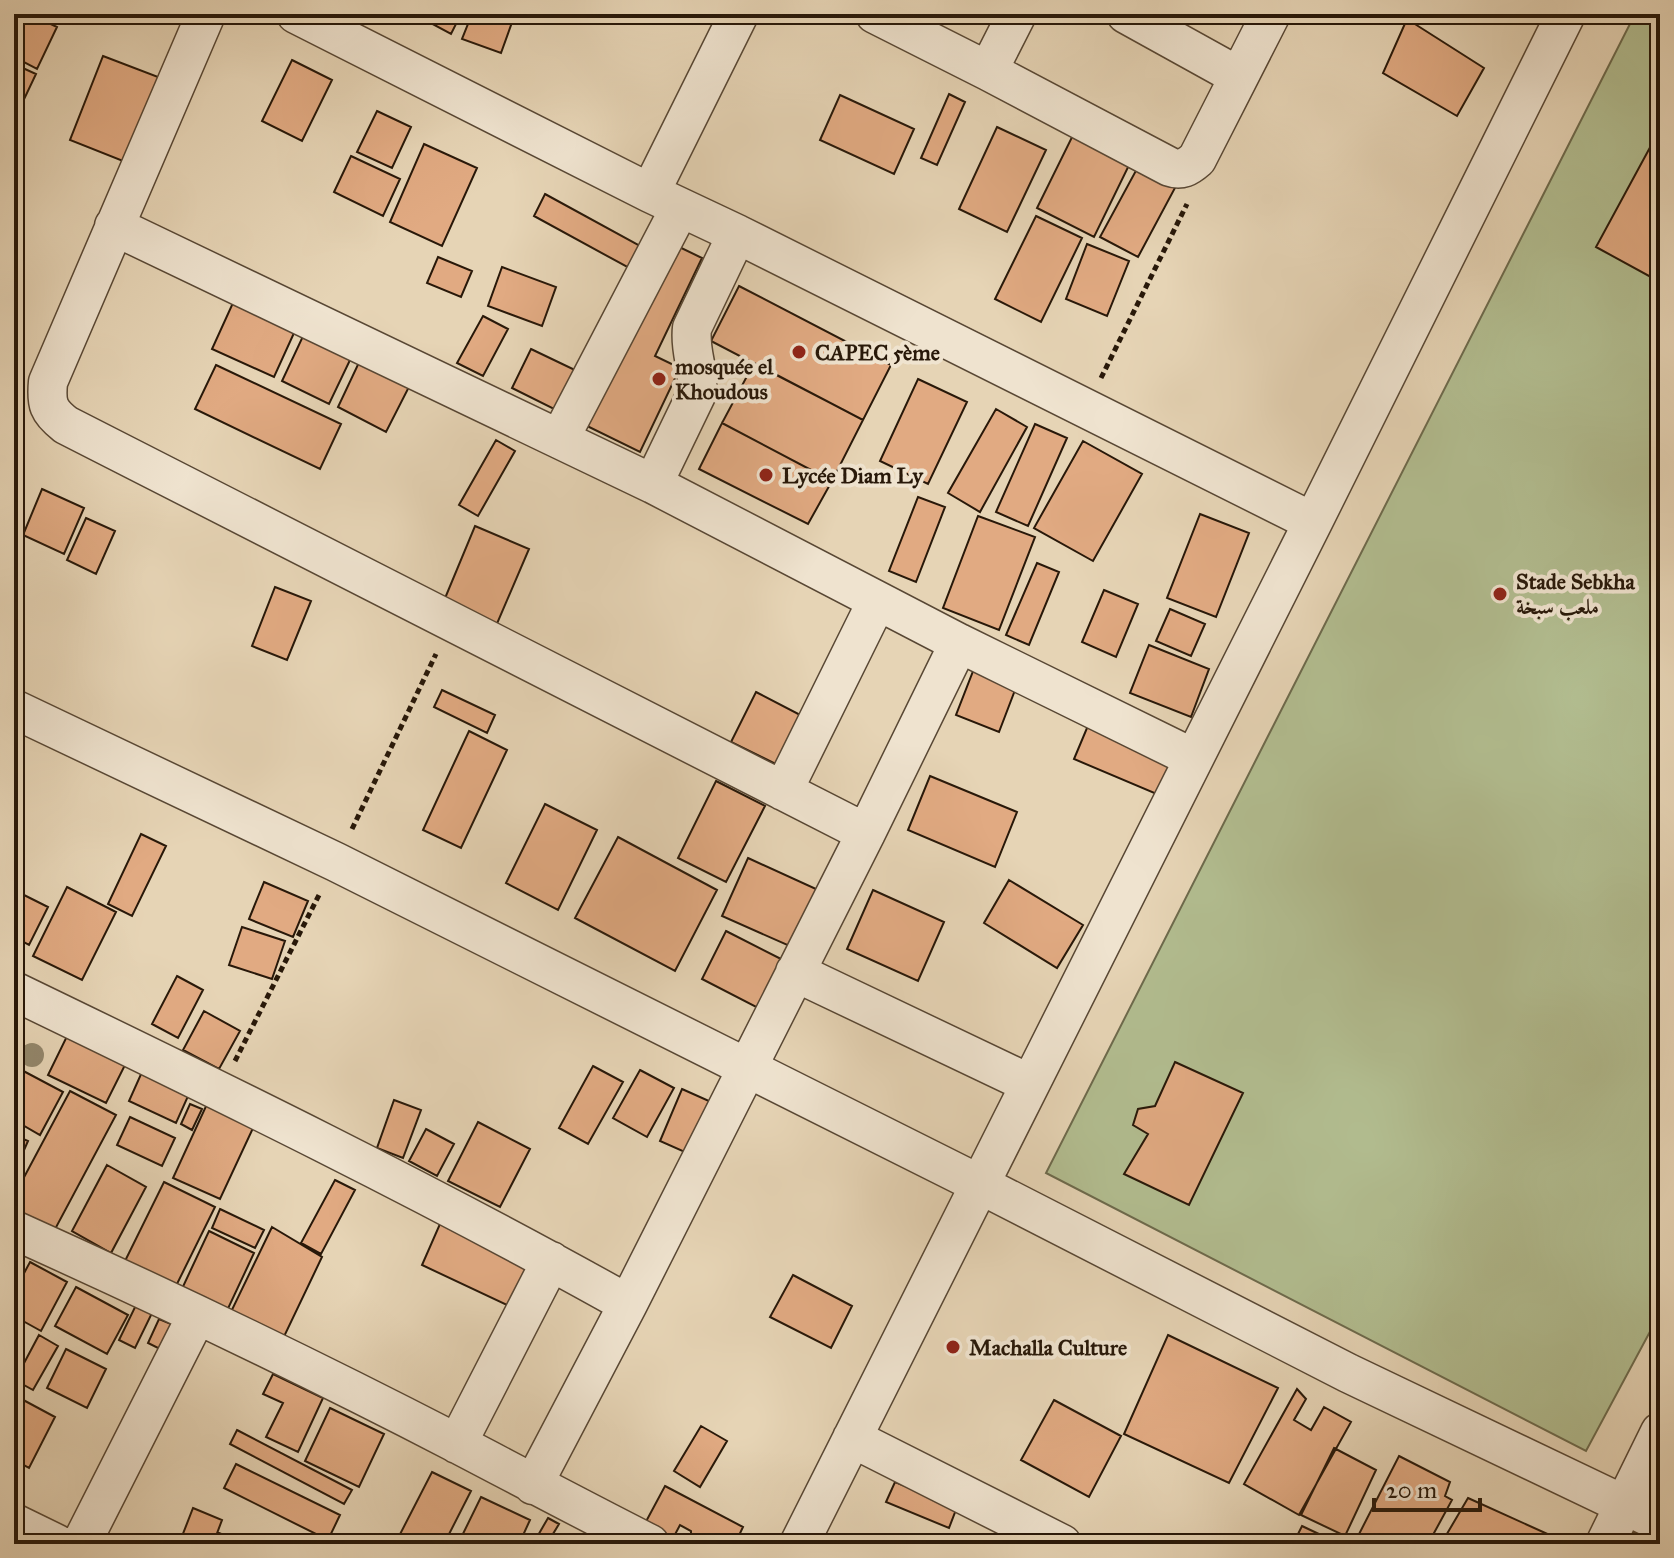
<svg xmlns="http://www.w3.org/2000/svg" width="1674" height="1558" font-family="'IM FELL Great Primer',Amiri,serif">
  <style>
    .green { fill: #b2bd90; stroke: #6d6a4c; stroke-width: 2 }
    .building { fill: #e1aa82; stroke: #281809; stroke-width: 2 }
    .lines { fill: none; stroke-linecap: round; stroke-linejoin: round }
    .minor-casing { stroke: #584734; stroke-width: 41 }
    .path { stroke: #281809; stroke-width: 5; stroke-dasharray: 6 4; stroke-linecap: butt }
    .minor { stroke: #efe3cf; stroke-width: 38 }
    .tree { fill: #94886d }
    .poi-dot { fill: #8f2418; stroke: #efe3cf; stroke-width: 3 }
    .labels { text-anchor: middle; stroke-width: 8; stroke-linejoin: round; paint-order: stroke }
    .poi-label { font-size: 22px; font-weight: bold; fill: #281809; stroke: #efe3cf; text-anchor: start }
  </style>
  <rect width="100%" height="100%" fill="#e6d4b5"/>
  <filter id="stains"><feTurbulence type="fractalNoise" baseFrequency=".0025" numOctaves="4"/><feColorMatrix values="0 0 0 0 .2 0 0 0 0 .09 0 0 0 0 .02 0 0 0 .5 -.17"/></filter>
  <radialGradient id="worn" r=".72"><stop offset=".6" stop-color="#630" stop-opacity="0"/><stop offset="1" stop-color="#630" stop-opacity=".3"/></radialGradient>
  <path class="green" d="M1635,14H1660V1313L1586,1451L1046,1173Z"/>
  <path class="building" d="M14,14H30L57,27L37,69L14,57Z
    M414,14H461L451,34Z
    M472,14H515L501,53L462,39Z
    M917,14H945L938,26Z
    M1407,19L1484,68L1457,116L1383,73Z
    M103,56L166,80L133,165L70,140Z
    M292,60L332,80L302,141L262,121Z
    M14,64L36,74L18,112L14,110Z
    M949,94L965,102L937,165L921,158Z
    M840,95L914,129L894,174L820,140Z
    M377,111L411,127L392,168L357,152Z
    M997,127L1046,150L1007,232L959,209Z
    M1076,129L1133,157L1094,237L1037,208Z
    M1660,129V282L1596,247Z
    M424,144L477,168L442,246L390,222Z
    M351,156L400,179L383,216L334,192Z
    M1139,165L1176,186L1138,257L1100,237Z
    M545,194L644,248L631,269L534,216Z
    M1036,216L1082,238L1041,322L995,299Z
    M671,243L702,258L655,356L680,368L640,452L585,425Z
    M1087,244L1129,261L1107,316L1066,299Z
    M438,257L472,271L461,297L427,283Z
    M502,267L556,287L542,326L488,306Z
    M739,286L891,365L863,420L711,341Z
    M237,294L299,322L274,377L212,349Z
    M483,316L508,329L483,376L457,363Z
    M304,334L351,358L329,404L282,381Z
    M531,349L577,371L558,411L512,388Z
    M362,356L412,381L386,432L338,407Z
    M754,363L863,420L832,481L722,423Z
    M216,365L341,424L320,469L195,409Z
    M918,379L967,402L928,484L880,461Z
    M996,409L1027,427L980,512L948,493Z
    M722,423L832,481L808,524L699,469Z
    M1035,424L1067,438L1028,526L996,512Z
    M496,440L515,451L478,516L459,505Z
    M1083,441L1142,474L1093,561L1034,528Z
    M42,489L84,508L64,554L23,535Z
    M918,497L945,507L916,582L889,571Z
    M1200,514L1249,533L1216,617L1167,598Z
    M978,516L1035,537L999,630L943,608Z
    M86,518L115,531L96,574L67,560Z
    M475,526L529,549L496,626L443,603Z
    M1037,563L1059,572L1029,645L1006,635Z
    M275,587L311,601L287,660L252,646Z
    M1104,590L1138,604L1116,657L1082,642Z
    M1170,609L1205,624L1191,656L1156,641Z
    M1149,645L1209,669L1191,717L1130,693Z
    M977,661L1020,677L999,732L956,715Z
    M442,690L495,715L487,733L434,707Z
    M756,692L808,719L784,768L731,742Z
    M1092,716L1176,751L1159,795L1074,759Z
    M469,731L507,750L461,848L423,830Z
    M930,776L1017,812L995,867L908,830Z
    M716,781L765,806L726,882L678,858Z
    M545,804L597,830L558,910L506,883Z
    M141,834L166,846L132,916L108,904Z
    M618,837L717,890L675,971L575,918Z
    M748,858L827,894L801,951L722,916Z
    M1009,880L1083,925L1057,968L984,923Z
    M264,882L308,901L293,937L249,919Z
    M67,887L116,912L82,980L33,956Z
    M873,890L944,922L918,981L847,949Z
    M16,891L48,907L29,945L14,937V895Z
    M242,927L285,941L272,979L229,965Z
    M726,931L787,962L762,1010L702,979Z
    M177,976L203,990L178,1038L152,1024Z
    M204,1011L240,1031L219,1069L183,1050Z
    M71,1028L129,1057L106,1103L48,1075Z
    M1175,1062L1243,1093L1189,1205L1124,1174L1148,1134L1133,1125L1138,1109L1155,1106Z
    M146,1063L193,1085L176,1123L129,1101Z
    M14,1066L63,1092L40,1135L14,1120Z
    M593,1066L623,1082L588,1144L559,1128Z
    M640,1070L674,1088L647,1137L613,1118Z
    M682,1089L709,1101L687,1153L660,1141Z
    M70,1091L116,1115L53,1233L14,1211V1196Z
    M394,1100L421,1110L403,1158L377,1148Z
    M190,1104L202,1109L192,1130L181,1124Z
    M207,1104L254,1126L220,1199L173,1178Z
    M130,1117L175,1138L162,1166L117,1145Z
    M478,1122L530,1149L500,1207L448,1181Z
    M426,1129L454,1144L437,1176L409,1161Z
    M14,1135L28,1141L14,1173Z
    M107,1165L146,1187L111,1253L72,1231Z
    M335,1180L355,1190L321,1254L301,1243Z
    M164,1182L215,1207L175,1288L124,1263Z
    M220,1209L264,1230L255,1248L212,1228Z
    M443,1217L531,1258L509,1306L422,1265Z
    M272,1227L322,1257L280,1345L228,1318Z
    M209,1231L254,1253L225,1315L180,1293Z
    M30,1262L67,1282L41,1331L14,1316V1292Z
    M793,1275L852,1306L831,1348L770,1317Z
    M76,1287L128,1315L107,1354L55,1326Z
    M137,1303L153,1311L135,1348L119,1340Z
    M159,1319L176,1326L164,1351L148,1343Z
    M39,1335L58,1346L33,1390L15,1380Z
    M1168,1335L1278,1388L1229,1483L1124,1434Z
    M66,1349L106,1369L87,1408L47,1388Z
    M273,1374L323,1398L298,1452L266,1437L283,1403L263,1394Z
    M1297,1389L1306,1399L1294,1420L1311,1430L1324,1407L1351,1422L1299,1515L1244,1484Z
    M14,1395L55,1417L29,1468L14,1460Z
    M1054,1400L1121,1436L1089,1497L1021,1460Z
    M330,1408L384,1434L359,1487L305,1461Z
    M701,1426L727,1441L700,1487L674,1471Z
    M237,1430L352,1490L344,1504L230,1444Z
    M1334,1448L1376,1470L1345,1536L1301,1515Z
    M1399,1456L1450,1482L1445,1496L1452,1500L1428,1544H1364L1356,1540Z
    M236,1464L340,1515L328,1540L224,1488Z
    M432,1472L471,1491L444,1544H395Z
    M895,1482L957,1507L949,1528L886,1502Z
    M665,1486L743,1527L735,1544H691V1531L680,1525L670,1544L642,1529Z
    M481,1497L530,1520L519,1544H458Z
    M1468,1498L1563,1541L1561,1544H1441Z
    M193,1508L222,1520L213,1544H179Z
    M548,1518L559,1524L550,1539L559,1544H533Z
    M1302,1526L1340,1544H1293Z
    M219,1533L243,1543L242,1544H215Z"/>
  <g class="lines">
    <defs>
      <path id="minor" d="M206,14L48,382C46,404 48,411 66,425L866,833
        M296,14L650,193L737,234L1313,522
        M875,14L988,71L1170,167C1181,171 1188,167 1197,159L1271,14
        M1126,14L1238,76
        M988,71L1017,14
        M650,193L739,14
        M114,226L653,484L959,643L1193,758
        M560,438L680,208
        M653,484L697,393C700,369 689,353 692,328L737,234
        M14,709L336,862L979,1184L1348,1373L1660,1522
        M783,791L877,601
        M795,972L1030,1084
        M14,991C221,1091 428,1192 628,1304
        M14,1230C163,1297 311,1368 456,1443C521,1477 585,1511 650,1544
        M852,1438L1062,1544
        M457,1444L551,1261
        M533,1485L628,1304L866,833L959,643
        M14,1523L57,1544
        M81,1544L197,1315
        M799,1544L1313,522L1566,14
        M1605,1544L1660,1432"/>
    </defs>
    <use href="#minor" class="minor-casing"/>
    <path class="path" d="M1101,378L1187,204
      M352,829L436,654
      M235,1061L319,895"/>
    <use href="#minor" class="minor"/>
  </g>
  <circle class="tree" cx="32" cy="1055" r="12"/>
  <g class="poi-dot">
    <circle cx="799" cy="352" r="8"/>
    <circle cx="659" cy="379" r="8"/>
    <circle cx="766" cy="475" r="8"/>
    <circle cx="1500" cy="594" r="8"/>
    <circle cx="953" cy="1347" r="8"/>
  </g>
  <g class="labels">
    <g class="poi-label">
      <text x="815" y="360">CAPEC 5ème</text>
      <text x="675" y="374">mosquée el<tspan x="675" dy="25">Khoudous</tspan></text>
      <text x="782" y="483">Lycée Diam Ly</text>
      <text x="1516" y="589">Stade Sebkha<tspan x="1516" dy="25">ملعب سبخة</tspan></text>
      <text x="969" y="1355">Machalla Culture</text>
    </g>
  </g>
  <rect width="1674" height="1558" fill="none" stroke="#e6d4b5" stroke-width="48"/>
  <rect x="16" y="16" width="1642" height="1526" fill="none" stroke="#281809" stroke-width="4"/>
  <rect x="24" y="24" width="1626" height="1510" fill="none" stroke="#281809" stroke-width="2"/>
  <path d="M1374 1498v12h106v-12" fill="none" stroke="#281809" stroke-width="4"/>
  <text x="1386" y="1498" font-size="24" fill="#281809" stroke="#efe3cf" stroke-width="6" paint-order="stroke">20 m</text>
  <rect width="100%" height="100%" filter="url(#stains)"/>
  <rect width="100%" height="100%" fill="url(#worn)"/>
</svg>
